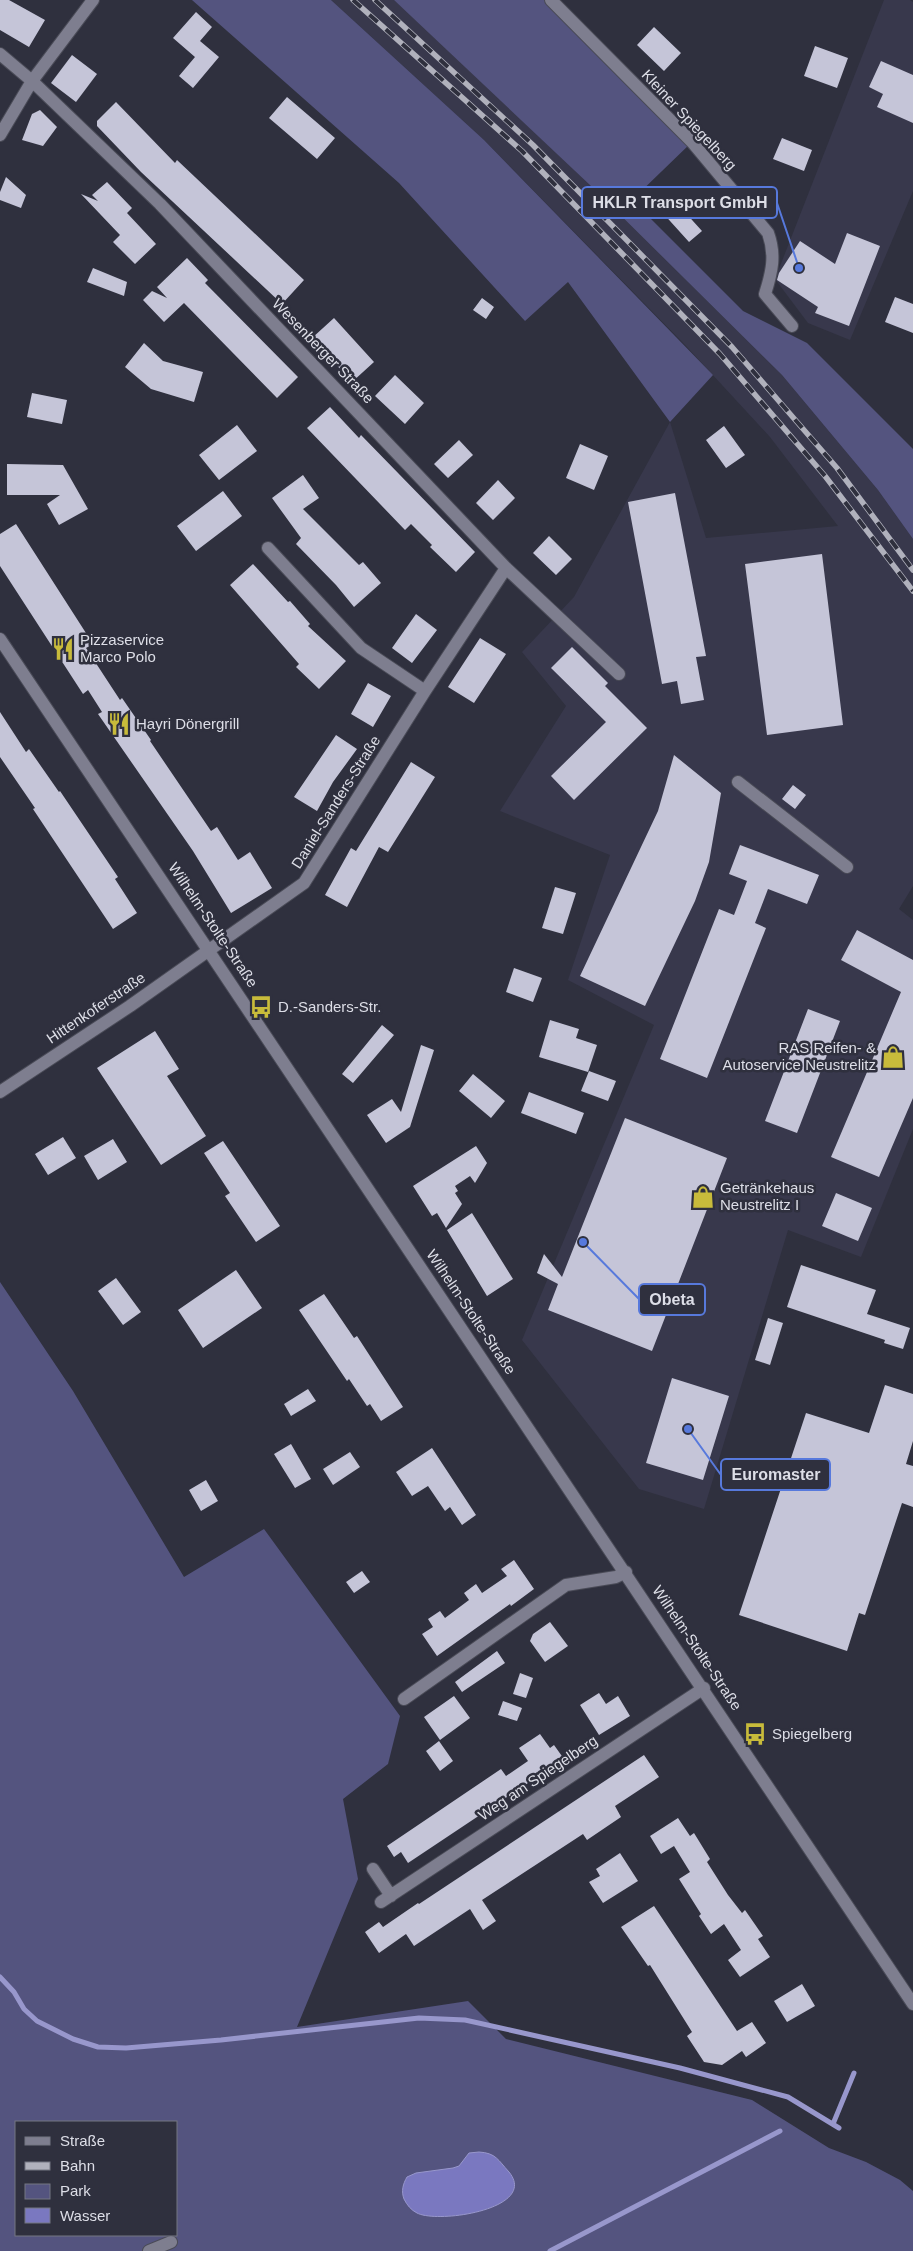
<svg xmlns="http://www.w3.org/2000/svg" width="913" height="2251" font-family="Helvetica,sans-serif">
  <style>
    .built { fill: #38384c }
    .green { fill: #54547f; fill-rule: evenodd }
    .water { fill: #7a78c0; stroke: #9897cc }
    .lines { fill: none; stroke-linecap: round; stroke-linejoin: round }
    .stream { stroke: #9897cc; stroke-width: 5 }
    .building { fill: #c5c5d8 }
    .minor-casing { stroke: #4a4b57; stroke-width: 14 }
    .minor { stroke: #7e7e8f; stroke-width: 12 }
    .rail-casing { stroke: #b0b1bc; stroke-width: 5.5 }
    .rail { stroke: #2f303e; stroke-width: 4; stroke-dasharray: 11; stroke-linecap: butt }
    .labels { text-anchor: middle; stroke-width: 5; stroke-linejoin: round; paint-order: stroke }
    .street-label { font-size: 15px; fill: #dddee7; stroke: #2f303e }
    .poi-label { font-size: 15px; fill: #dddee7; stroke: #2f303e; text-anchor: start }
    .leader { fill: none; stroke: #5779dc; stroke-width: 2 }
    .callout-dot { fill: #5779dc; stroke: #2f303e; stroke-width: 2 }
    .callout { fill: #2f303e; stroke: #5779dc; stroke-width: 2 }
    .callout-label { font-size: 16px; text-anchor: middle; font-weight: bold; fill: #dddee7 }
  </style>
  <rect width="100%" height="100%" fill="#2f303e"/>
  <path class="built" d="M331,0H394L414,17L592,187L782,375L878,490L913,539V886L899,909L913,920V1129L861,1257L788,1230L704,1509L639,1489L522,1340L654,1025L568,980L610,855L500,811L566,706L522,652L574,597L670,422L706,538L838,526L770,437L687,347L484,140Z
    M884,0H910L913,2V191L850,340L808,323L775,279Z"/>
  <path class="green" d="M192,0H331L484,140L713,375L670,422L568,282L525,321L399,183Z
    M394,0H551L692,142L632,200L743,311L807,343L913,449V539L878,490L782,375L592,187Z
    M0,1282L73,1391L184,1577L264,1529L400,1716L388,1764L343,1799L358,1879L297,2027L468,2001L506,2039L752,2100L829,2148L866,2162L900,2180L913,2191V2251H0ZM16,2122H176V2235H16Z"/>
  <path class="water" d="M479,2152C496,2153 498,2160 509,2172C539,2209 438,2224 417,2213C411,2210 407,2205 404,2199C401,2191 403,2184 407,2177L416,2173L453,2168L459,2166L469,2153Z"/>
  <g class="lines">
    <path class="stream" d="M0,1977L14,1992L24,2009L37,2021L73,2039L98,2047L126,2048L221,2040L419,2018L465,2020L680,2068L788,2097L839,2128
      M833,2124L854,2073
      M550,2251L780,2131"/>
  </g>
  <path class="building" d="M0,0H9L45,20L29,47L0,30Z
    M196,12L212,27L200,41L219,57L193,88L179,76L195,57L173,38Z
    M654,27L681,53L664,71L637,45Z
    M815,46L848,58L837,88L804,76Z
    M72,55L97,74L76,102L51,83Z
    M881,61L913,75V123L877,107L883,94L869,87Z
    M287,97L335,138L317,159L269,118Z
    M116,102L175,163L177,160L304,280L282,304L141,172L97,126V121Z
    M40,110L57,127L43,146L22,140L32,114Z
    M782,138L812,150L804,171L773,159Z
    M6,177L26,195L21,208L0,200V192Z
    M107,182L132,208L127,213L156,244L135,264L113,242L120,235L81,194L98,201L92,195Z
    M674,200L702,231L689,242L661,211Z
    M847,233L880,246L849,326L815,313L818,307L777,280L779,273L800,241L835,264Z
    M187,258L208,280L205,283L298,377L277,398L184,303L164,322L143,300L152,291L167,298L157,287Z
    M93,268L127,282L124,296L87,282Z
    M895,297L913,304V333L885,322Z
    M482,298L494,307L486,319L473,310Z
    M334,318L374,362L352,382L312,338Z
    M144,343L163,361L203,372L194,402L151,389L125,367Z
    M395,375L424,403L405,424L375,396Z
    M32,393L67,400L62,424L27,417Z
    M330,407L359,438L361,435L475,552L456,572L430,547L432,545L411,524L405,530L307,428Z
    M237,425L257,451L219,480L199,455Z
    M724,426L745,455L726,468L706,440Z
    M459,440L473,455L448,478L434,464Z
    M580,444L608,456L594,490L566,478Z
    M7,464L63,465L88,509L59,525L47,504L60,495H7Z
    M303,475L319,498L303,509L359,565L363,562L381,583L354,607L336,585L296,544L301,538L272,498Z
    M498,480L515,498L493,520L476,503Z
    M223,491L242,516L196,551L177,526Z
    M675,493L706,656L696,657L704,700L681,704L677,681L662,684L628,502Z
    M16,524L93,644L86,648L120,700L122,698L151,740L150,741L211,831L217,827L238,860L250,852L272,888L231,913L193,851L98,714L102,712L88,690L83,694L0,566V534Z
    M549,536L572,559L556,575L533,553Z
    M822,554L843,725L767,735L745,564Z
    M253,564L288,602L290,601L310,624L308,626L346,661L319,689L296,667L299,664L230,585Z
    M416,614L437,630L412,663L392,648Z
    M480,638L506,654L474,703L448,687Z
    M572,647L608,683L605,686L647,728L574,800L551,776L606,722L551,668Z
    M368,683L391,696L373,727L351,714Z
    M0,712L26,752L29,749L59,792L60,791L118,877L115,879L137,913L113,929L33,809L35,808L0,757Z
    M336,735L357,749L333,782L317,811L294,797Z
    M674,755L721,793L709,862L695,901L645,1006L580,976L658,811Z
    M411,762L435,777L388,852L379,847L347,907L325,895L351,848L356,851Z
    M793,785L806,795L795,809L782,799Z
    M740,845L819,875L807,904L768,889L755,923L766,928L707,1078L660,1059L719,909L734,915L747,881L729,874Z
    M555,887L576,893L563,934L542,928Z
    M857,930L913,960V1098L879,1177L831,1157L901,992L841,960Z
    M514,968L542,978L533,1002L506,992Z
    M808,1009L840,1021L797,1133L765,1121Z
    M550,1020L579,1029L576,1038L597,1045L588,1072L539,1057Z
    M382,1025L394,1035L353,1083L342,1074Z
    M155,1031L179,1069L167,1076L206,1136L161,1165L97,1068Z
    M421,1045L434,1050L410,1127L386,1143L367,1115L392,1099L401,1112Z
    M589,1071L616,1081L608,1101L581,1091Z
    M473,1074L505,1101L491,1118L459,1091Z
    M529,1092L584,1113L576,1134L521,1113Z
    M625,1118L727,1158L652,1351L548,1310L558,1284L537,1273L544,1254L562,1277Z
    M63,1137L76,1158L48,1175L35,1154Z
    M113,1139L127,1162L98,1180L84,1156Z
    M223,1141L280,1226L256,1242L225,1196L230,1193L204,1153Z
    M476,1146L487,1163L475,1183L470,1176L455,1186L458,1191L455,1193L462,1204L446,1228L437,1213L432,1216L413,1186Z
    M836,1193L872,1208L858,1241L822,1226Z
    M472,1213L513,1279L487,1296L447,1230Z
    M801,1265L876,1290L867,1314L910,1328L903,1349L884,1343L885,1340L787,1307Z
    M236,1270L262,1308L203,1348L178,1310Z
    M116,1278L141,1312L123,1325L98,1291Z
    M324,1294L354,1338L357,1336L403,1407L381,1421L370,1404L367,1406L349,1379L347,1381L299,1310Z
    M768,1318L783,1323L770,1365L755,1360Z
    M672,1378L729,1396L703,1480L646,1463Z
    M885,1385L913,1394V1441L906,1464L913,1466V1507L902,1503L865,1615L859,1613L847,1651L739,1615L806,1413L869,1433Z
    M308,1389L316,1401L291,1416L284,1404Z
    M291,1444L311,1479L295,1488L274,1454Z
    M432,1448L476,1515L462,1525L450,1507L445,1511L428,1486L412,1496L396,1472Z
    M350,1452L360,1467L333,1485L323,1469Z
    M206,1480L218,1501L201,1511L189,1490Z
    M514,1560L534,1589L511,1606L510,1604L437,1656L422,1634L433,1627L428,1619L440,1611L445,1618L469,1600L464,1593L476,1584L482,1593L507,1576L501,1569Z
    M362,1571L370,1582L354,1593L346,1582Z
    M550,1622L568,1646L545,1662L530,1641L533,1634Z
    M497,1651L505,1663L462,1692L455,1682Z
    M520,1673L533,1678L526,1698L513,1694Z
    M599,1693L606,1704L618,1696L630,1716L599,1735L580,1705Z
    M454,1696L470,1718L440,1740L424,1717Z
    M503,1701L522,1708L517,1721L498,1715Z
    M540,1734L550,1748L554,1745L564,1759L408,1863L401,1852L394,1857L387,1846L501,1769L506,1776L528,1761L519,1748Z
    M439,1741L453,1761L440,1771L426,1751Z
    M644,1755L659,1777L615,1806L621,1817L587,1840L583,1834L482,1900L496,1921L483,1930L470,1909L414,1946L406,1934L379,1953L365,1932L379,1922L383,1927L418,1903L419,1904Z
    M678,1818L690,1836L694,1833L710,1859L707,1862L728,1895L742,1913L745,1910L763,1936L758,1939L770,1957L740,1977L728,1960L741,1950L724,1924L711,1934L699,1916L701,1914L679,1879L690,1872L674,1846L661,1854L650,1836Z
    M620,1853L638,1881L603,1903L589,1882L600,1876L596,1869Z
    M654,1906L737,2031L752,2022L766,2043L746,2057L742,2051L722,2065L704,2062L687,2036L692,2032L650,1965L648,1966L621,1927Z
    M802,1984L815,2006L787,2022L774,2001Z"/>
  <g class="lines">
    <defs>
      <path id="minor" d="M551,0L692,142L768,233C776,255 772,272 765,294L792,326
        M0,54L32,81L160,204L506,568L619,674
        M0,135L32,81L93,0
        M268,548L361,648L425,691
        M0,639C307,1092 610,1548 913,2004
        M738,782L847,867
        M0,1092L130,1006L304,883L425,691L506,568
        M404,1699L566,1585L616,1577L626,1572
        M373,1869L391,1896
        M381,1902L704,1688
        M149,2251L171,2242"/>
    </defs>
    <use href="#minor" class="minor-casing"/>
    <use href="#minor" class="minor"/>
    <defs>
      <path id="rail" d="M353,0L522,151L720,354L825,476L913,591
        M375,0L533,145L732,347L837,468L913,570"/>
    </defs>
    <use href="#rail" class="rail-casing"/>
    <use href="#rail" class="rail"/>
  </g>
  <defs>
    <symbol id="restaurant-bare" viewBox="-9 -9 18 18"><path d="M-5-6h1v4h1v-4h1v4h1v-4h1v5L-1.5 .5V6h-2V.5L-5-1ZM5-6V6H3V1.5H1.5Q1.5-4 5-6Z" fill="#c8bb3b" stroke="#2f303e" stroke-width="2.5" paint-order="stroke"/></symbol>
    <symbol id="bus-bare" viewBox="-9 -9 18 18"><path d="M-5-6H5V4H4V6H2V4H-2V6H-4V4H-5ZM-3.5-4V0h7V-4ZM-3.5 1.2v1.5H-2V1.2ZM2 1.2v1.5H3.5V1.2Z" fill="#c8bb3b" stroke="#2f303e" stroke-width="2.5" paint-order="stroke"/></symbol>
    <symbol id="shop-bare" viewBox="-9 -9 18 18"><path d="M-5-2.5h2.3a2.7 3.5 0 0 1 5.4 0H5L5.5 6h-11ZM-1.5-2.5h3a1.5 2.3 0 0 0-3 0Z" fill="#c8bb3b" stroke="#2f303e" stroke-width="2.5" paint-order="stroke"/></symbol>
  </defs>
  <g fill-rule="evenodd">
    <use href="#restaurant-bare" x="47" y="633" width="32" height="32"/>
    <use href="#restaurant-bare" x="103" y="708" width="32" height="32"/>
    <use href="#bus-bare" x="245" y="991" width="32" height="32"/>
    <use href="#shop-bare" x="877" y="1041" width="32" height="32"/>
    <use href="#shop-bare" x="687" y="1181" width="32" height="32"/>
    <use href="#bus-bare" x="739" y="1718" width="32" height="32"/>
  </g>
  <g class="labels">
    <g class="street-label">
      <text transform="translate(689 120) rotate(47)" y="5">Kleiner Spiegelberg</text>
      <text transform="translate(323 351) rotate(46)" y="5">Wesenberger Straße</text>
      <text transform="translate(336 802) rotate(-58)" y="5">Daniel-Sanders-Straße</text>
      <text transform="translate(213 925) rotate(56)" y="5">Wilhelm-Stolte-Straße</text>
      <text transform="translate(96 1008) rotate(-34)" y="5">Hittenkoferstraße</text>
      <text transform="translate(471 1312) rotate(56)" y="5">Wilhelm-Stolte-Straße</text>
      <text transform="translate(697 1648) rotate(56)" y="5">Wilhelm-Stolte-Straße</text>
      <text transform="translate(538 1778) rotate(-34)" y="5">Weg am Spiegelberg</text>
    </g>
    <g class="poi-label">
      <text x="80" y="645">Pizzaservice<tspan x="80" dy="17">Marco Polo</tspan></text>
      <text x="136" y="729">Hayri Dönergrill</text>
      <text x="278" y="1012">D.-Sanders-Str.</text>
      <text x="876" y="1053" text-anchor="end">RAS Reifen- &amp;<tspan x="876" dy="17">Autoservice Neustrelitz</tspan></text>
      <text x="720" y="1193">Getränkehaus<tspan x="720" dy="17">Neustrelitz I</tspan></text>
      <text x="772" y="1739">Spiegelberg</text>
    </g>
  </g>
  <path class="leader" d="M799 268L777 203M583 1242L639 1299M688 1429L721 1475"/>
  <g class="callout-dot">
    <circle cx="799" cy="268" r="5"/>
    <circle cx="583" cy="1242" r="5"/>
    <circle cx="688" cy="1429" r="5"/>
  </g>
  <g class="callout">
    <rect x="582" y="187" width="195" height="31" rx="5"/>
    <rect x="639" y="1284" width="66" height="31" rx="5"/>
    <rect x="721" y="1459" width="109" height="31" rx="5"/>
  </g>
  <g class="callout-label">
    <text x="680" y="208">HKLR Transport GmbH</text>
    <text x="672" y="1305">Obeta</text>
    <text x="776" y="1480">Euromaster</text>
  </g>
  <rect x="15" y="2121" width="162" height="115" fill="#2f303e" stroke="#757682"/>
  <rect x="25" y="2137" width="25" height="8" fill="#7e7e8f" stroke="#757682"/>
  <text x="60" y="2146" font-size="15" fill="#dddee7">Straße</text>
  <rect x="25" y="2162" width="25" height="8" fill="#b0b1bc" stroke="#757682"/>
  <text x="60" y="2171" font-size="15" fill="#dddee7">Bahn</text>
  <rect x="25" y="2184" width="25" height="15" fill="#54547f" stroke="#757682"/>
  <text x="60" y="2196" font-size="15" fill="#dddee7">Park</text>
  <rect x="25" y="2208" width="25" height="15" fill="#7a78c0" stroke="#757682"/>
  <text x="60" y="2221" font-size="15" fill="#dddee7">Wasser</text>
</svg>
